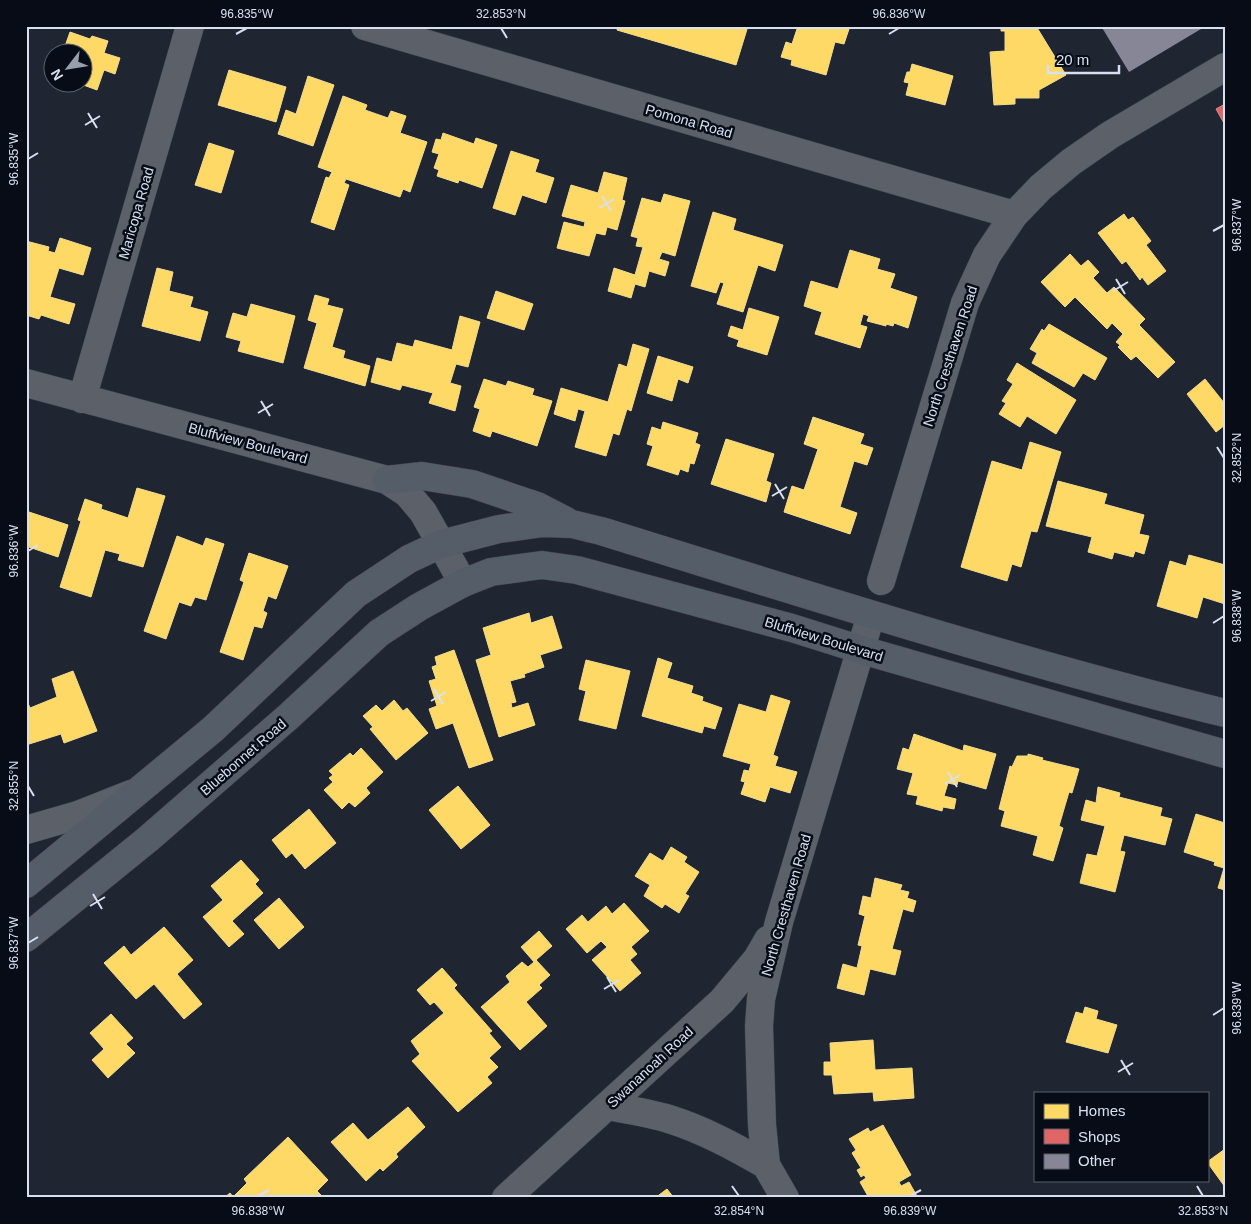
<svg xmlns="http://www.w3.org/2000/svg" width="1251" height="1224" font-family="Helvetica,sans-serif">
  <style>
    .homes { fill: #ffd966; stroke: #f3db8f }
    .shops { fill: #e06666; stroke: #de8b8f }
    .building { fill: #868697 }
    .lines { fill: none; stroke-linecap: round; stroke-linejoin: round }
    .minor-casing { stroke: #3c414b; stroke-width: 29 }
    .major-casing { stroke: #3c414b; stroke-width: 29 }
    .minor { stroke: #5b6069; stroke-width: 28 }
    .major { stroke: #555d68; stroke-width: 28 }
    .ticks { fill: none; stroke: #d8e0ef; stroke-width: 2 }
    .labels { text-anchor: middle; stroke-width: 5; stroke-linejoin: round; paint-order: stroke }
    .street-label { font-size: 14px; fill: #d8e0ef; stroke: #070c16 }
    .neatline { fill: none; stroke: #d8e0ef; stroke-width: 2 }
    .ticks-label { font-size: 12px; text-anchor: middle; fill: #d8e0ef }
  </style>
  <rect width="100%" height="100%" fill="#1f2531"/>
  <path class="homes" d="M618,26H748L736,65L617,30Z
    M798,26H816L826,29V26H850L844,44L835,42L826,75L791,65L792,60L781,57L786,42L792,44Z
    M1001,26H1036L1066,75L1039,90V98H1015V104L994,105L990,52L1005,51V31H1001Z
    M70,32L90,39L92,36L108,41L104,53L120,58L115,74L104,70L97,90L78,83L77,88L59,82H82V52H63Z
    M912,64L953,76L945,105L906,95L909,83L904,82L907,72H910Z
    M229,70L286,87L276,122L218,105Z
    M308,76L334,85L313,146L278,134L286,110L296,114Z
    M343,96L367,105L365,110L388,118L391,111L406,116L400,133L427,142L410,192L403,189L400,197L346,179L344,183L349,185L334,230L311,222L326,177L329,178L332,172L318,167Z
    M443,133L474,144L476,138L497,145L482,188L459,180L458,183L437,176L439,170L434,168L439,154L432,152L436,139L441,140Z
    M209,143L234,151L221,193L195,185Z
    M511,151L539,160L535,172L554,178L546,203L522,195L515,215L493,208Z
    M604,172L627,178L622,200L625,201L617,230L607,227L605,235L596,233L589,256L557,248L564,222L584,227L585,222L562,216L571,185L598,193Z
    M664,194L690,201L675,256L662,252L659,259L669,262L665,276L649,271L645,287L635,284L631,298L608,291L614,268L635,275L643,247L636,246L638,238L631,236L642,198L661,203Z
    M713,212L736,219L733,230L783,245L775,271L758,265L743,312L717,304L724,283L720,282L716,293L691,286Z
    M1124,214L1128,220L1133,217L1151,241L1146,245L1166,271L1148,285L1142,277L1140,280L1126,261L1122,264L1098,233Z
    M60,238L91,248L83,275L59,268L50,297L75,304L69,324L41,315L39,319L26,315V241L49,247L48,251L55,253Z
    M850,250L880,259L877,269L895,274L890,288L917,297L908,328L894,323L893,326L886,324V326L867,321L869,316L863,314L860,325L867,327L860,348L815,334L822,312L804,306L811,281L838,289Z
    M1070,254L1081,266L1088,260L1099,272L1093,278L1107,293L1114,287L1145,319L1139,325L1175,362L1158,378L1136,356L1131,360L1118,347L1120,345L1116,342L1123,334L1112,323L1107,329L1075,297L1065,307L1041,282Z
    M157,268L173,272L169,291L193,297L190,307L208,312L200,341L142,326Z
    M496,291L533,304L524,330L487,318Z
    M315,295L329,299L327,305L343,309L332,347L345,351L343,358L370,366L365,386L304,368L317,323L308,320Z
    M251,304L295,316L283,363L238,351L241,341L226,337L233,313L247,317Z
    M749,308L779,317L767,355L737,346L739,340L728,336L731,326L743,330Z
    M460,316L480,322L468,367L456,364L450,383L461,386L455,411L429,403L433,393L402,385L400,390L371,382L377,358L392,362L397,343L413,347L415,340L452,350Z
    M1049,324L1107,358L1095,380L1083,373L1074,387L1032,363L1037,353L1030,349L1042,329L1044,331Z
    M633,344L649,349L631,411L627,409L619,435L613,433L606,456L575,447L585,411L578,409L575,421L554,414L561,388L608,402L619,364L627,367Z
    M658,356L693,367L688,383L678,379L672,401L647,393Z
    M1017,363L1076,400L1056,434L1027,416L1020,427L999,414L1006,403L1002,401L1013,384L1007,380Z
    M484,379L506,386L508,381L534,389L532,395L552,401L537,446L492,431L490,437L473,431L480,409L474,407Z
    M1205,379L1225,404V425L1216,432L1187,394Z
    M813,417L864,434L860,444L873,448L867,465L854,461L840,507L857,513L850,534L784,512L792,486L804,490L818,449L804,444Z
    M663,422L698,433L695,443L700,445L694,464L690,463L688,472L680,469L678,475L647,465L653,446L647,444L652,427L661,430Z
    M726,439L774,454L766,481L771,483L766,502L711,484Z
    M1030,442L1061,452L1037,532L1031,531L1021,567L1012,564L1007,581L961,567L992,461L1022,470Z
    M1058,481L1107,494L1104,504L1144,515L1139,534L1149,536L1144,554L1135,551L1133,557L1114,552L1112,559L1088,552L1092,537L1046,526Z
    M137,488L165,496L143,567L118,560L120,554L105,550L91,597L60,587L81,521L78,520L85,499L102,505L101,509L128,518Z
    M26,511L68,525L58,557L26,546Z
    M177,536L203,546L206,538L224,544L206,600L195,597L191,606L179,602L166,639L144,631Z
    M249,553L288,566L276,599L268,596L263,611L267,613L262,628L254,626L243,660L220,652L244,582L240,580Z
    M1189,555L1225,565V604L1203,597L1197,618L1157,606L1170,561L1186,566Z
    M529,613L531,623L552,616L562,648L540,655L544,667L524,674L525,677L510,681L516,702L511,703L512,708L528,703L535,725L499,737L476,660L491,655L483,628Z
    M454,650L493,760L469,768L453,723L436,729L429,709L437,706L429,681L436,679L432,667L437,665L435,657Z
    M658,658L672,663L667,678L693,686L691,693L703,697L702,701L722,708L715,729L704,726L702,733L642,716Z
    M586,660L630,671L616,729L579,720L586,691L579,689Z
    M73,671L97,731L64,743L61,734L26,745V698L30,708L57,697L52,679Z
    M771,695L790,701L773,755L778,757L775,766L797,772L790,793L770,787L765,802L741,794L745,782L741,781L744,770L749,771L751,764L723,756L739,704L766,712Z
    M394,700L403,711L407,708L428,733L396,760L370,729L373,727L363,716L376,705L382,711Z
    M914,734L963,751L964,745L996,754L986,789L958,781L957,785L948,783L944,796L956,799L954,809L943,807L942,811L916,804L918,796L907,794L913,773L897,769L903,748L909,750Z
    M361,748L383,772L366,788L370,793L355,807L349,802L342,809L324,790L333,782L329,778L333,775L329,771L350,753L353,756Z
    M1028,754L1043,758L1042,760L1079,769L1072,793L1069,792L1059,826L1063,828L1053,861L1033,855L1038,836L1001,826L1005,811L999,809L1010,766L1012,767L1017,756H1028Z
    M458,786L490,825L461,849L429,810Z
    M1098,787L1120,793L1119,797L1162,808L1160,816L1172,819L1165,845L1124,835L1120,851L1125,852L1115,892L1080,883L1087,854L1097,856L1105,826L1081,820L1086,800L1096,803Z
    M309,809L336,843L305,869L292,853L286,858L272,840Z
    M1196,814L1225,823V890L1218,888L1224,868L1214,865L1215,862L1184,852Z
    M671,847L687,857L684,862L699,872L685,894L689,896L679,913L665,904L662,908L644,896L650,885L635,876L650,853L663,861Z
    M241,860L259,880L255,884L263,893L232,921L244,934L229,947L203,917L223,900L211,886Z
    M875,878L902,885L900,890L909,892L907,898L916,901L913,912L903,909L892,949L901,951L895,975L870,969L864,995L837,988L843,964L857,968L862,946L858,945L865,916L859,914L863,896L871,898Z
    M279,898L304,927L279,949L254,920Z
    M624,903L649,931L631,947L637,954L630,960L641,973L620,991L592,960L607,947L601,941L587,953L566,929L582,915L588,922L606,906L612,914Z
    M164,927L193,960L177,974L202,1004L184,1019L154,984L136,999L104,963L124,946L131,955Z
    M539,931L552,946L536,960L550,975L539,985L542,988L526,1002L547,1026L520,1050L481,1007L510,982L506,976L522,962L528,967L534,962L521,947Z
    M442,968L457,985L454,988L492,1031L489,1033L501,1047L489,1058L498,1067L487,1077L492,1083L458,1112L412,1061L420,1054L411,1041L444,1013L434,1002L430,1005L417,990Z
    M1085,1007L1098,1011L1096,1019L1117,1025L1108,1053L1066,1042L1076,1012L1083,1014Z
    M111,1014L133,1038L126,1044L135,1053L108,1078L92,1060L104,1049L90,1033Z
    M873,1040L875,1070L912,1068L914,1098L874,1101L873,1092L834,1094L832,1075H824V1062H831L830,1043Z
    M408,1107L425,1127L396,1154L398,1157L383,1171L380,1168L366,1181L331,1142L353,1123L368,1140Z
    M883,1125L911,1175L899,1182L901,1186L909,1182L918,1198H869L860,1182L866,1178L864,1175L861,1177L857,1170L861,1168L852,1153L856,1150L849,1139L868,1128L870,1132Z
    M288,1137L328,1180L317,1191L323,1197L224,1198L230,1193L233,1197L247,1183L244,1179Z
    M1225,1149V1187L1207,1162Z
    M667,1189L674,1198H655Z"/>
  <path class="shops" d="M1225,104V125L1216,109Z"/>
  <path class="building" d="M1101,26H1206L1129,72Z"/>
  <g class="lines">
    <defs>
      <path id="minor" d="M365,26L1014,215
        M26,383L387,480L407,493L423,512L463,583
        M82,399L190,26
        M881,581L965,303L987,255L1014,215L1041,187L1071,162L1110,135L1225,67
        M26,830L78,815L131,794
        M608,1106C628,1110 649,1113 669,1119C704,1130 735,1147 766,1165
        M506,1198L722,1001L757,959L768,940
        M785,1198L766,1165L762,1125L759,1026L761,999L779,922L871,615"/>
      <path id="major" d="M387,480L422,476L472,484L537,506L566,521
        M26,884L213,729L356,594L409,559L441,544L499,529L543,523L572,524L601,531C808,595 1014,661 1225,713
        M26,938L148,839L288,717L379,633L419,607L463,583L491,572L542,565L577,570L792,628L862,650L1225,754"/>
    </defs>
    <use href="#minor" class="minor-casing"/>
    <use href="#major" class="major-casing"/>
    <use href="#minor" class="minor"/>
    <use href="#major" class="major"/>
  </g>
  <path class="ticks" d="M501,28L507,38M236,34L247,28M889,34L899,28M88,113L97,128M85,125L100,116M28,159L38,153M602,196L611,211M599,208L614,199M1213,231L1224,225M1116,279L1125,294M1113,291L1128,282M261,401L270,416M258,413L273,404M1217,447L1224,458M775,484L784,499M772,496L787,487M28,551L38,545M1213,623L1224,616M434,689L443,704M431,701L446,692M948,772L957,787M945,784L960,775M28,786L34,796M93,894L102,909M90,906L105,897M28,943L38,937M607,977L616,992M604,989L619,980M1213,1015L1224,1008M1121,1060L1130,1075M1118,1072L1133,1063M732,1186L739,1196M1197,1186L1203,1196M258,1196L269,1190M910,1196L921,1190"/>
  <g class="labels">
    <g class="street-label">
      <text transform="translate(689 121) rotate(16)" y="5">Pomona Road</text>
      <text transform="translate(136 213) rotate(-74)" y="5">Maricopa Road</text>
      <text transform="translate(950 356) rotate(-72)" y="5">North Cresthaven Road</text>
      <text transform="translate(248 443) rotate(15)" y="5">Bluffview Boulevard</text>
      <text transform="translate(824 639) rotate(17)" y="5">Bluffview Boulevard</text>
      <text transform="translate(243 757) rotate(-41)" y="5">Bluebonnet Road</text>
      <text transform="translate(786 905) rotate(-74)" y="5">North Cresthaven Road</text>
      <text transform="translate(650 1067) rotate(-43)" y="5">Swananoah Road</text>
    </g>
  </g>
  <rect width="1251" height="1224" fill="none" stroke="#070c16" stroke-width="55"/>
  <rect x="1034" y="1092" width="175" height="90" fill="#070c16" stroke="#5b616d"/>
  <rect x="1044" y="1104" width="25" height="15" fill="#ffd966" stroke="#5b616d"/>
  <text x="1078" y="1116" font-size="15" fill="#d8e0ef">Homes</text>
  <rect x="1044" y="1129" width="25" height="15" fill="#e06666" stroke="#5b616d"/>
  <text x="1078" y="1142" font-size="15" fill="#d8e0ef">Shops</text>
  <rect x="1044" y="1154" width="25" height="15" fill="#868697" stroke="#5b616d"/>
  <text x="1078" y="1166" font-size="15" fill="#d8e0ef">Other</text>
  <g transform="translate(68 68) rotate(239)"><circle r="24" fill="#070c16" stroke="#5b616d"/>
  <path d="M0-4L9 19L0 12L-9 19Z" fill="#979fac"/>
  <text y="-8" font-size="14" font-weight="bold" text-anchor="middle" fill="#d8e0ef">N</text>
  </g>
  <path d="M1048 65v8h71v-8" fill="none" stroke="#d8e0ef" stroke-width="2.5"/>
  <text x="1056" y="65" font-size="15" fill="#d8e0ef" stroke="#070c16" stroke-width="4" paint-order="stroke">20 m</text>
  <rect x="28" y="28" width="1196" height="1168" class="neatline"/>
  <g class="ticks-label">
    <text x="247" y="18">96.835°W</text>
    <text x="501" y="18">32.853°N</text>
    <text x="899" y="18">96.836°W</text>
    <text transform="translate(14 159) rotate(-90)" y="4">96.835°W</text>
    <text transform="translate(1237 225) rotate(-90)" y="4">96.837°W</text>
    <text transform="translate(1237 458) rotate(-90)" y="4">32.852°N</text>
    <text transform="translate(14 551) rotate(-90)" y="4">96.836°W</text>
    <text transform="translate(1237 616) rotate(-90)" y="4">96.838°W</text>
    <text transform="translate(14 786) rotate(-90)" y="4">32.855°N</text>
    <text transform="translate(14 943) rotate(-90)" y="4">96.837°W</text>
    <text transform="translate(1237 1008) rotate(-90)" y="4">96.839°W</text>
    <text x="258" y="1215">96.838°W</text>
    <text x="739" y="1215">32.854°N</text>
    <text x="910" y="1215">96.839°W</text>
    <text x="1203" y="1215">32.853°N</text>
  </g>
</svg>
